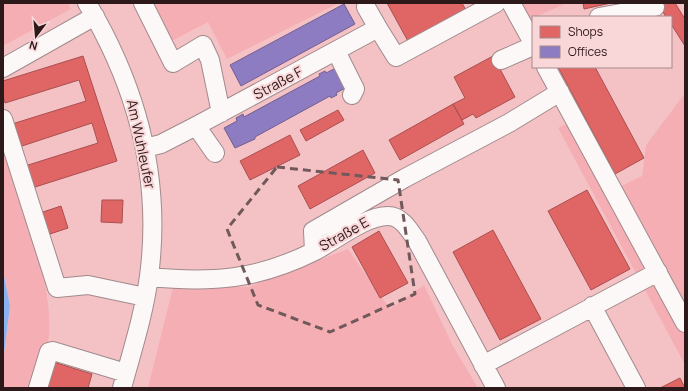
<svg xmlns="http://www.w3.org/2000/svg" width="688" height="391" font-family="Manrope,sans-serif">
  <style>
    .built { fill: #f4c2c4 }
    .green { fill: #f5afb4 }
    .water { fill: #89b2f0 }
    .shops { fill: #e06666; stroke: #aa4f4f }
    .offices { fill: #8e7cc3; stroke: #715e90 }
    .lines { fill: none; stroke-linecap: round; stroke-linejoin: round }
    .minor-casing { stroke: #a18a8c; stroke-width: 20 }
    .minor { stroke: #fcf8f8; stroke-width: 18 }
    .marked { fill: none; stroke: #71585a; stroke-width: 3; stroke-dasharray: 8 5; stroke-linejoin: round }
    .labels { text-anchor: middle; stroke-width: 4; stroke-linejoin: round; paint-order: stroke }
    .street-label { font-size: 14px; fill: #2d181a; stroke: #f9d6d7 }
  </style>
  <rect width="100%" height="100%" fill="#eecfd1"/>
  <path class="built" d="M3,3H505L531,19L533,18V67H671V17H535L567,3H681L685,9V93L646,145L642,176L619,187L558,128L685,365V388H34L49,336L48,300L42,265L3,143Z"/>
  <path class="green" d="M3,3H68L71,9L3,46Z
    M143,3H339L227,59L208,22L164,45Z
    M505,3H567L531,19Z
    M685,93V365L558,128L575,119L619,187L642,176L646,145Z
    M3,143C21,199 53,277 49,335C48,351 39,372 34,388H3V360L10,306L3,271Z
    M348,249L390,309L424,285L453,346L478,388H148L173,287H249Z"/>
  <path class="water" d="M3,271L10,306L3,361Z"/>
  <path class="shops" d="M387,3H462L467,12L409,43Z
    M583,3H611L584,9Z
    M660,3H675L685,19V46L671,24V17H666L658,4Z
    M83,56L117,161L32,188L25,166L98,143L92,123L19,147L12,124L86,101L79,80L5,103L3,96V81Z
    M493,56L515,97L476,118L473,114L462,120L453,104L465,98L454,77Z
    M558,67H595L644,158L615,174Z
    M453,104L464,124L400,160L389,140Z
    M338,110L344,120L306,141L300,130Z
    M290,135L300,155L250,180L240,161Z
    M363,150L375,173L310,209L298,186Z
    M587,190L630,269L591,290L548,211Z
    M102,200H123L122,223L101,222Z
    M61,206L68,228L47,235L40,213Z
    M493,230L541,319L500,340L453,252Z
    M379,231L408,283L380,298L352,247Z
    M50,361L92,374L88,388H43Z
    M680,378L685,388H660Z"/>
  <path class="offices" d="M344,4L355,24L241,86L230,65Z
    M338,67L349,86L336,93L337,95L331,98L330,96L255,137V139L235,148L224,128L237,121L236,118L243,114L244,117L320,76L319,74L325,71L326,73Z"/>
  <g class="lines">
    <defs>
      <path id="minor" d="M87,3C137,87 162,178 149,276C144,314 132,351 122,388
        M143,3L173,63L203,45L210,60L221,113
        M511,3L533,43
        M366,7L378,28
        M599,17L655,7
        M336,51L355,89L352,95
        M501,60L533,46
        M546,67L685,323
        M3,68L95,16
        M3,119L57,288L88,285L145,297
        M196,126L215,153
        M145,148L161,144L196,126L378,28L396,57L496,3
        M314,251L313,231L405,178L509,123L560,92
        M149,277C212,283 257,280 315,251C336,240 365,216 388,216C402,216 410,231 417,241L496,388
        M592,306L636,388
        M483,365L658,272
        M38,388L49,352L53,351L126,373"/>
    </defs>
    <use href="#minor" class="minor-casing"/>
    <use href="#minor" class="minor"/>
  </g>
  <path class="marked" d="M277,167L398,180L415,294L330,332L258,305L227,229Z"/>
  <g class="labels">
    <g class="street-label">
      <text transform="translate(278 83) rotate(-28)" y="5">Straße F</text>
      <text transform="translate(141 144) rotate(78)" y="5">Am Wuhleufer</text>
      <text transform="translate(344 234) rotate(-29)" y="5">Straße E</text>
    </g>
  </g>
  <rect width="688" height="391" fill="none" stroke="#2d181a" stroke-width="8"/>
  <rect x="532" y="16" width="140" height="52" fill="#f9d6d7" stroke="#a78a8b"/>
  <rect x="540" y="26" width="20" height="12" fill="#e06666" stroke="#a78a8b"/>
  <text x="568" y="36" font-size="12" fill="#2d181a">Shops</text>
  <rect x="540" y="46" width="20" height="12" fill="#8e7cc3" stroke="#a78a8b"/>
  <text x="568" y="56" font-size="12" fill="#2d181a">Offices</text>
  <g transform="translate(36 36) rotate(196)" stroke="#f9d6d7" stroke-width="3" paint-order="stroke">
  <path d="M0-3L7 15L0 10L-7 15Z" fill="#2d181a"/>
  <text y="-6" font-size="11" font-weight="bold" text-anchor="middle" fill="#2d181a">N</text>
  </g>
</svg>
